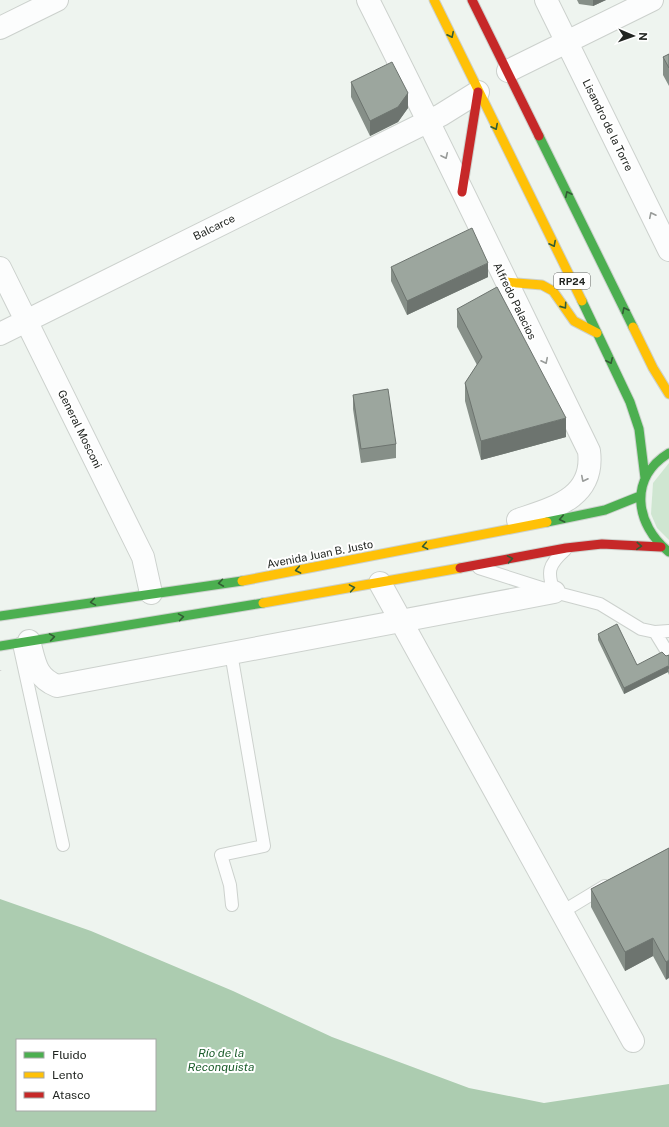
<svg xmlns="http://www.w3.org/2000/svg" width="669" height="1127" font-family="'Public Sans',sans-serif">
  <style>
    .green { fill: #cfe6d1 }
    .water { fill: #acccb0; fill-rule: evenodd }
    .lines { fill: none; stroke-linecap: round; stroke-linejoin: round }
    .lane-casing { stroke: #ccd1cd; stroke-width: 14 }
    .street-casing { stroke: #ccd1cd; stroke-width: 24 }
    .fast-casing { stroke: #ccd1cd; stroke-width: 11 }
    .slow-casing { stroke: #ccd1cd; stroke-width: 11 }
    .jam-casing { stroke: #ccd1cd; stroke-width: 11 }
    .path { stroke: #d3d4d3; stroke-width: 2.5; stroke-dasharray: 2 2; stroke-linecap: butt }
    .lane { stroke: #fcfdfd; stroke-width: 12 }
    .street { stroke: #fcfdfd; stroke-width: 22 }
    .fast { stroke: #4caf50; stroke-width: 9 }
    .slow { stroke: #ffc107; stroke-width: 9 }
    .jam { stroke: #c62828; stroke-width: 9 }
    .wall { fill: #868f88 }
    .shaded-wall { fill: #6d746f }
    .building { fill: #9ca69e; stroke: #6d746f }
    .oneway { stroke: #325c34 }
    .oneway2 { stroke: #999c9a }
    .labels { text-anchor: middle; stroke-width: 4; stroke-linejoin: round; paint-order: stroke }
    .shield { fill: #fff; stroke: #646664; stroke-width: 1 }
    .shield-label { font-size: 10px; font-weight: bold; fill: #212521 }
    .street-label { font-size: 11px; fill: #212521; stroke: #fff }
    .water-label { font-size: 12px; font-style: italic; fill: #1d5e2d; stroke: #fff }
  </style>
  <rect width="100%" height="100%" fill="#eef4ef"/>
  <path class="green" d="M669,463V540L657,528L651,514L653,483Z"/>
  <path class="water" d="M0,899L91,931L233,991L332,1037L469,1088L544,1103L669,1084V1127H0ZM17,1040H155V1110H17Z"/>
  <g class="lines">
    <defs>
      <path id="lane" d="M479,568L554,592L600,604L641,629L655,632L669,631
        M554,592C547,572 548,565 565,550
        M655,632L669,655
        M19,644L63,845
        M231,653L264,846L221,855L230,885L232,905
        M562,912L605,886"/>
      <path id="street" d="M368,0C443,149 515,300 589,451C595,498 553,508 518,520
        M546,0L669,250
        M0,28L57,0
        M508,71L652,0
        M0,268L143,557L151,593
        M0,334L441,115L478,92
        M380,583L633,1041
        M29,641C35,662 35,677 57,686L554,592"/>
      <path id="fast" d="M539,136L633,327
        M582,301L630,402L639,429L645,478
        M669,453C628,478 635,525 669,552
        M547,522L605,510L640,496
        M0,616L242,581
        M0,646L263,603"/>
      <path id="slow" d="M434,0L582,301
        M506,282L542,285L553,291L574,321L597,333
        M633,327L653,368L669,394
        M242,581L547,522
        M263,603L460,568"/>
      <path id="jam" d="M472,0L539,136
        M462,192L478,92
        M460,568L566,548L602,544L661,547"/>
    </defs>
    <use href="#lane" class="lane-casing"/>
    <use href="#street" class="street-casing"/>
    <use href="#fast" class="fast-casing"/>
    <use href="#slow" class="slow-casing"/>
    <use href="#jam" class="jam-casing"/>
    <path class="path" d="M0,671V670"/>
    <use href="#lane" class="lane"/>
    <use href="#street" class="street"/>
    <use href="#fast" class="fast"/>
    <use href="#slow" class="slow"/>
    <use href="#jam" class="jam"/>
  </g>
  <path class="wall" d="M577,0H606L593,6L579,4Z
    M669,54V86L663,75V57Z
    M351,82L408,108L398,122L370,136L351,97Z
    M391,267L488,277L407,315L391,281Z
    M457,309L566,437L481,460L465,401V383L477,365L457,327Z
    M353,395L396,444V458L361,463L353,409Z
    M598,634L637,665L666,656L669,655V675L668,672L624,694L598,640Z
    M669,848L666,980L653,956L625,971L591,907V889Z"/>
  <path class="shaded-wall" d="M593,0H606L593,6Z
    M408,93V108L398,122L370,136V121Z
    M488,263V277L407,315V301Z
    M566,418V437L481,460V441Z
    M668,666V672L624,694V688Z
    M653,938V956L625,971V952Z
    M669,960V978L666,980V962Z"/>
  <path class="building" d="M669,54V68L663,57Z
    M392,62L408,93L398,107L370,121L351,82Z
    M472,228L488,263L407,301L391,267Z
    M497,287L566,418L481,441L465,383L482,357L457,309Z
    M388,389L396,444L361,449L353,395Z
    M617,624L637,665L662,652L666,656L669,655V669L668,666L624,688L598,634Z
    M669,848V960L666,962L653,938L625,952L591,889Z"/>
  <defs><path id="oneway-chevron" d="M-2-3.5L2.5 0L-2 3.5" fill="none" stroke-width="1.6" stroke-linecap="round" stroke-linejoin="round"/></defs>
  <g class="oneway">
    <use href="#oneway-chevron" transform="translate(451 35) rotate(64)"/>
    <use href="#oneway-chevron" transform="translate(495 127) rotate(63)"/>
    <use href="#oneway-chevron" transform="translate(568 194) rotate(-116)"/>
    <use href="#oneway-chevron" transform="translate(553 244) rotate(63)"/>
    <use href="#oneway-chevron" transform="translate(564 306) rotate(55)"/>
    <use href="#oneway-chevron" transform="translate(625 310) rotate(-116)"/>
    <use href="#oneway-chevron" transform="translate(610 361) rotate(65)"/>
    <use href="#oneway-chevron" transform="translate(562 519) rotate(168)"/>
    <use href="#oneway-chevron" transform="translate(425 546) rotate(169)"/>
    <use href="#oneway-chevron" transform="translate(639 546) rotate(3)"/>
    <use href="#oneway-chevron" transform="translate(510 559) rotate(-10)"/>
    <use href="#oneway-chevron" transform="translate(298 570) rotate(169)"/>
    <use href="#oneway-chevron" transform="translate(221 583) rotate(172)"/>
    <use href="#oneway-chevron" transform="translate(352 588) rotate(-10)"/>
    <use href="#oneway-chevron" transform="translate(93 602) rotate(171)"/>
    <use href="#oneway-chevron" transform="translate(181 617) rotate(-9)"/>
    <use href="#oneway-chevron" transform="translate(52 637) rotate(-9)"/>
  </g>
  <g class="oneway2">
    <use href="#oneway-chevron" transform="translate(445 156) rotate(65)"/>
    <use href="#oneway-chevron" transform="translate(652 215) rotate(-116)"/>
    <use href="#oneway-chevron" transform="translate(545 361) rotate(64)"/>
    <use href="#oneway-chevron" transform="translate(584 479) rotate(117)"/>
  </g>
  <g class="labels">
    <rect class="shield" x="554" y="273" width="36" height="16" rx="3"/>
    <g class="shield-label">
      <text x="572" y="285">RP24</text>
    </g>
    <g class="street-label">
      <text transform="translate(608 125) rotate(64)" y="4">Lisandro de la Torre</text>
      <text transform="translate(214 227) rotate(-26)" y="4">Balcarce</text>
      <text transform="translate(515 301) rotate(64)" y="4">Alfredo Palacios</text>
      <text transform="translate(80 429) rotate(64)" y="4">General Mosconi</text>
      <text transform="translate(320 554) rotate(-11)" y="4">Avenida Juan B. Justo</text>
    </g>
    <g class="water-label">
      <text x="221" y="1057">Río de la<tspan x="221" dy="14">Reconquista</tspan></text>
    </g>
  </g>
  <rect x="16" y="1039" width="140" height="72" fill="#ffffff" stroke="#a6a8a6"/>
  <rect x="24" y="1052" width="20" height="6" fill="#4caf50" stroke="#a6a8a6"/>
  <text x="52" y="1059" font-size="12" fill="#212521">Fluido</text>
  <rect x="24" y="1072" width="20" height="6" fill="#ffc107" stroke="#a6a8a6"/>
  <text x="52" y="1079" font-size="12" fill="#212521">Lento</text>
  <rect x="24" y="1092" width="20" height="6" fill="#c62828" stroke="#a6a8a6"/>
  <text x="52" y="1099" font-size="12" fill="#212521">Atasco</text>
  <g transform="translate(633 36) rotate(92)" stroke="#ffffff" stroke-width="3" paint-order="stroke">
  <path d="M0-3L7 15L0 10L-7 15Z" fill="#212521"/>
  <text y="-6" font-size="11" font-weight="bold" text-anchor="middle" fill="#212521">N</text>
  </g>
</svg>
